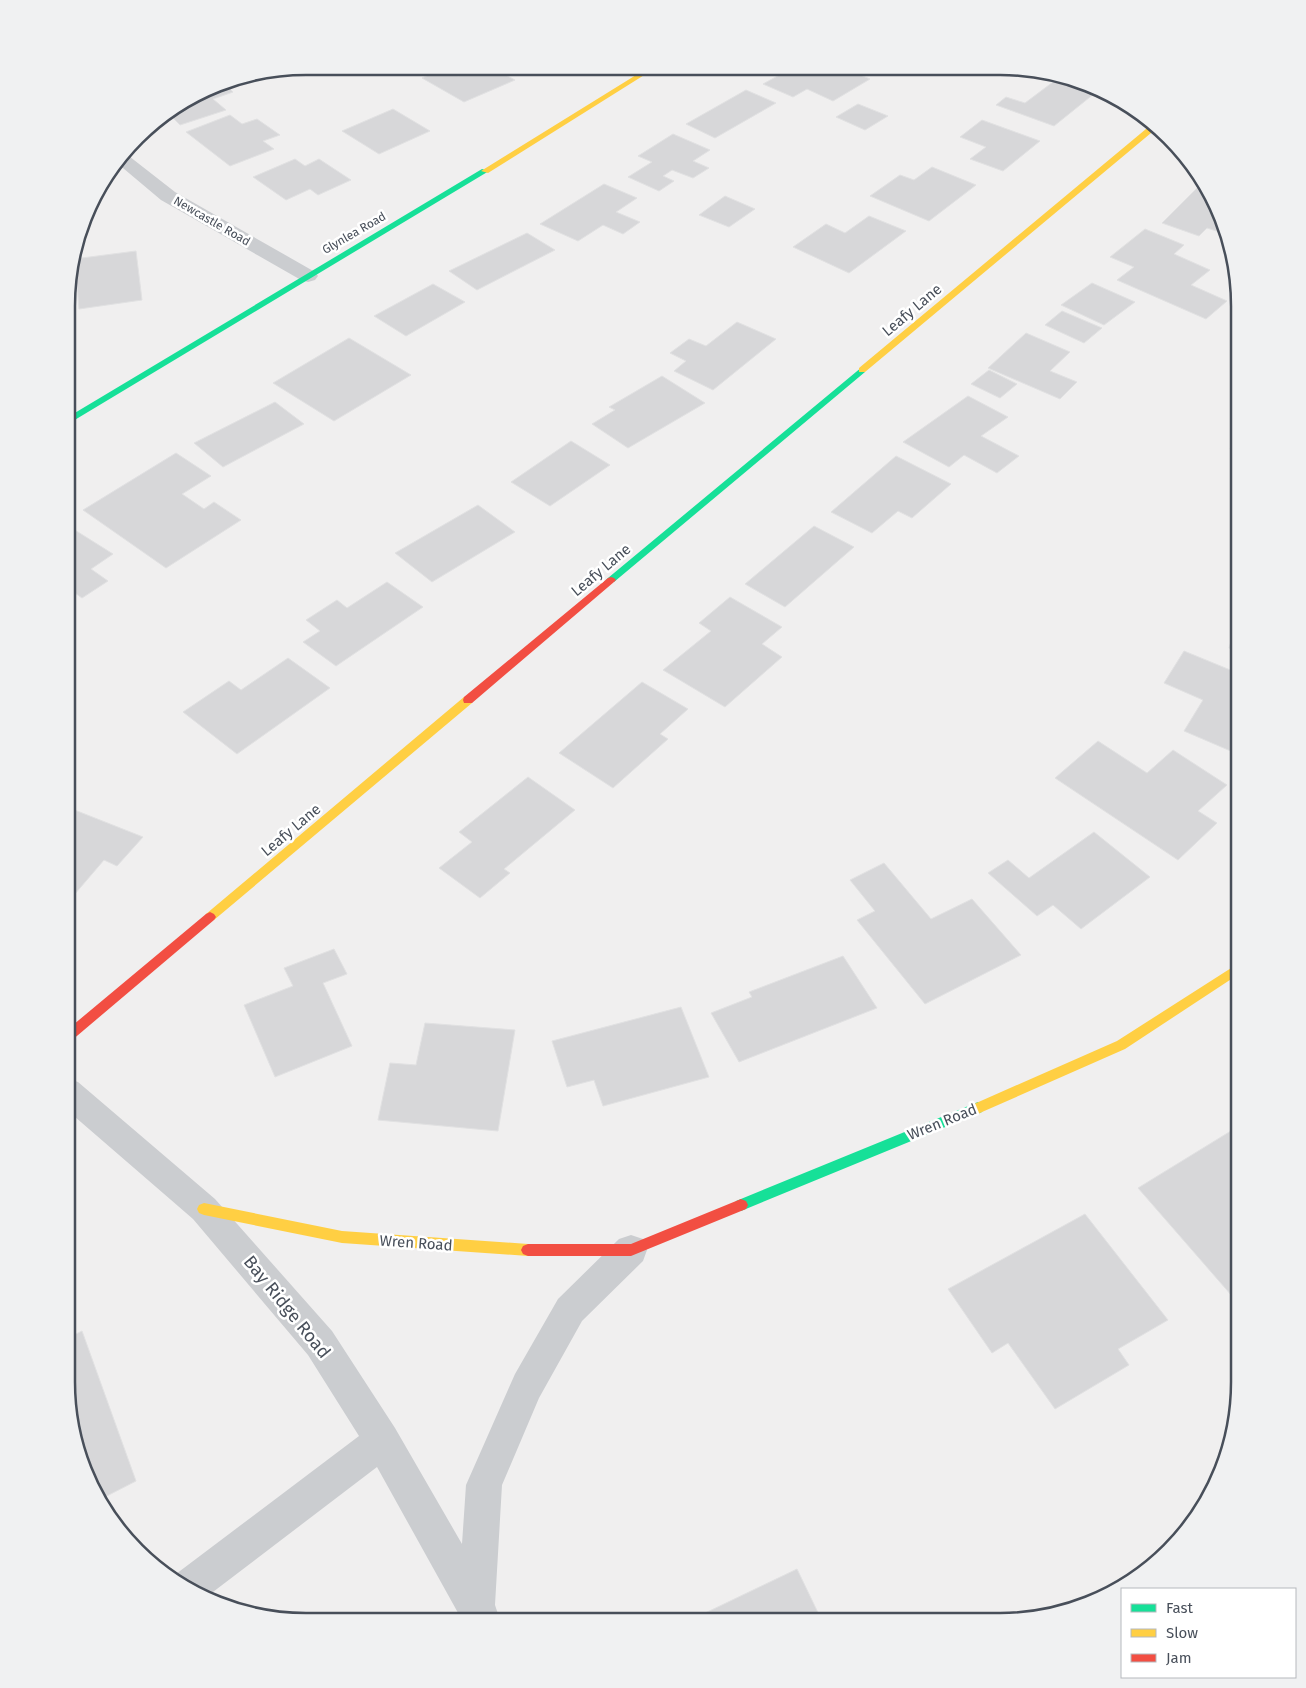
<svg xmlns="http://www.w3.org/2000/svg" width="1306" height="1688" font-family="'Fira Sans',sans-serif">
  <style>
    .building { fill: #d7d7d9; stroke: #e1e1e2 }
    .lines { fill: none; stroke-linecap: round; stroke-linejoin: round }
    .street { fill: #cbcdd0; fill-rule: evenodd }
    .fast { fill: #16e098; fill-rule: evenodd }
    .slow { fill: #ffcf43; fill-rule: evenodd }
    .jam { fill: #f24e42; fill-rule: evenodd }
    .labels { text-anchor: middle; stroke-width: 5; stroke-linejoin: round; paint-order: stroke }
    .far-street-label { font-size: 12px; fill: #484f5a; stroke: #fff }
    .street-label { font-size: 15px; fill: #484f5a; stroke: #fff }
    .near-street-label { font-size: 18px; fill: #484f5a; stroke: #fff }
    .rim { fill: none; stroke: #484f5a; stroke-width: 2.5 }
  </style>
  <rect width="100%" height="100%" fill="#f0efef"/>
  <path class="building" d="M481,67H491L515,80L464,102L422,78L444,68L458,76Z
    M792,68H843L870,79L833,101L807,89L793,97L763,84Z
    M1057,79L1095,93L1054,126L996,105L1006,97L1025,103Z
    M223,83L233,92L213,99L226,110L180,125L169,114Z
    M746,90L776,103L715,138L686,124Z
    M858,104L888,116L865,130L836,117Z
    M393,109L430,131L379,154L342,131Z
    M230,115L242,124L257,119L280,135L263,141L274,149L230,166L186,132Z
    M982,120L1040,141L1003,171L970,159L986,147L960,137Z
    M673,134L710,150L693,161L709,168L693,178L672,170L663,176L674,181L659,191L628,177L652,162L638,156Z
    M295,159L305,166L319,159L351,180L318,195L310,189L286,200L253,177Z
    M932,167L976,185L929,221L870,196L900,175L914,180Z
    M604,184L637,198L616,212L640,222L623,234L603,225L578,241L540,224Z
    M1201,184L1205,185L1215,200L1223,233L1207,228L1199,236L1162,223Z
    M725,196L755,209L729,227L699,215Z
    M869,216L906,231L849,273L793,247L826,224L845,233Z
    M1145,229L1184,245L1174,254L1210,270L1191,285L1227,301L1206,319L1117,280L1134,267L1110,257Z
    M527,233L555,250L477,290L449,271Z
    M136,251L142,300L79,309L77,284L68,285V275L74,259Z
    M1092,283L1135,302L1104,325L1061,305Z
    M433,284L465,302L406,336L374,316Z
    M1062,311L1102,328L1084,343L1045,325Z
    M737,322L776,339L713,390L674,371L686,361L670,353L689,339L706,346Z
    M1026,333L1070,352L1050,371L1077,382L1060,399L988,368Z
    M349,338L411,375L334,421L273,383Z
    M989,370L1017,384L1000,398L971,384Z
    M662,376L705,403L628,448L592,424L615,410L609,407Z
    M968,396L1008,417L981,436L1019,456L997,473L964,455L949,467L903,442Z
    M275,402L304,424L223,467L194,443Z
    M1240,429V452L1230,449Z
    M571,441L610,465L550,506L511,482Z
    M176,453L211,476L182,494L204,509L214,502L241,520L166,568L83,510Z
    M896,456L951,484L912,518L898,511L872,533L831,512Z
    M478,505L515,532L432,582L395,553Z
    M814,526L854,547L785,607L745,584Z
    M70,527L113,554L91,569L108,581L82,598L68,588V528Z
    M387,582L423,607L336,666L303,642L320,631L306,620L337,600L347,608Z
    M730,597L782,627L762,644L782,657L725,707L663,670L711,631L699,623Z
    M1240,614V651L1229,648Z
    M1184,651L1240,674V755L1184,731L1203,700L1164,683Z
    M288,658L330,688L237,754L183,712L229,681L241,690Z
    M642,682L688,709L660,734L668,739L613,788L559,753Z
    M1098,741L1147,773L1173,750L1227,785L1198,811L1217,823L1178,860L1055,778Z
    M528,777L575,810L504,869L510,873L480,898L439,868L472,842L459,832Z
    M67,807L143,837L117,866L104,860L74,895L67,893Z
    M1094,832L1150,877L1081,929L1053,905L1037,916L988,873L1008,860L1029,878Z
    M884,863L931,919L972,899L1021,955L925,1004L857,920L875,911L850,880Z
    M334,949L347,974L323,983L352,1046L275,1077L244,1005L293,986L284,968Z
    M843,956L877,1008L739,1062L711,1013L752,997L749,992Z
    M681,1007L709,1077L603,1106L594,1080L567,1087L552,1041Z
    M425,1023L515,1030L498,1131L378,1120L390,1063L416,1065Z
    M1239,1126V1304L1138,1188Z
    M1085,1214L1168,1320L1118,1349L1129,1365L1055,1409L1008,1343L992,1353L948,1289Z
    M82,1331L136,1481L99,1500L91,1488L66,1382V1339Z
    M797,1569L822,1621H704L701,1615Z"/>
  <g class="lines">
    <path class="street" d="M125,153L175,192L315,272L318,276L315,280L308,282L301,280L161,200L117,163Z
      M67,1078L78,1082L215,1199L332,1331L395,1428L462,1544L466,1485L515,1374L558,1299L619,1239L631,1235L643,1239L647,1250L643,1261L582,1321L539,1398L502,1485L495,1605L500,1620H462L377,1467L209,1595L173,1581L176,1574L359,1436L308,1355L193,1219L67,1110Z"/>
    <path class="fast" d="M482,169L489,171L68,424V417Z
      M862,367L865,368V372L614,582H608L606,580L608,578Z
      M978,1102L982,1104L984,1108L982,1112L741,1211L736,1209L734,1205L736,1201Z"/>
    <path class="slow" d="M649,67H657L488,173L481,171Z
      M1152,124L1157,128L865,372H859V368Z
      M468,696L472,697L473,700L472,703L214,920H206L204,917L206,914L464,697Z
      M1239,963V974L1125,1049L982,1112L978,1114L974,1112L972,1108L974,1104L1117,1041Z
      M204,1203L342,1231L528,1244L533,1246L535,1250L533,1254L528,1256L342,1243L204,1215L199,1213L197,1209L199,1205Z"/>
    <path class="jam" d="M611,577L614,578L616,580L614,582L472,703H464L463,700L464,697L608,578Z
      M210,912L214,914L216,917L214,920L71,1041L67,1042V1030L206,914Z
      M741,1199L746,1201L748,1205L746,1209L631,1256H528L523,1254L521,1250L523,1246L528,1244H631Z"/>
  </g>
  <g class="labels">
    <g class="far-street-label">
      <text transform="translate(212 221) rotate(30)" y="4">Newcastle Road</text>
      <text transform="translate(354 233) rotate(-30)" y="4">Glynlea Road</text>
    </g>
    <g class="street-label">
      <text transform="translate(912 310) rotate(-40)" y="5">Leafy Lane</text>
      <text transform="translate(601 570) rotate(-40)" y="5">Leafy Lane</text>
      <text transform="translate(291 830) rotate(-40)" y="5">Leafy Lane</text>
      <text transform="translate(942 1122) rotate(-22)" y="5">Wren Road</text>
      <text transform="translate(416 1243) rotate(4)" y="5">Wren Road</text>
    </g>
    <g class="near-street-label">
      <text transform="translate(287 1307) rotate(51)" y="6">Bay Ridge Road</text>
    </g>
  </g>
  <path d="M0 0H1306V1688H0ZM306 75H1000A231 231 0 0 1 1231 306V1382A231 231 0 0 1 1000 1613H306A231 231 0 0 1 75 1382V306A231 231 0 0 1 306 75Z" fill="#f0f1f2" fill-rule="evenodd"/>
  <path class="rim" d="M306 75H1000A231 231 0 0 1 1231 306V1382A231 231 0 0 1 1000 1613H306A231 231 0 0 1 75 1382V306A231 231 0 0 1 306 75Z"/>
  <rect x="1121" y="1588" width="175" height="90" fill="#ffffff" stroke="#b6b9bd"/>
  <rect x="1131" y="1604" width="25" height="8" fill="#16e098" stroke="#b6b9bd"/>
  <text x="1166" y="1613" font-size="15" fill="#484f5a">Fast</text>
  <rect x="1131" y="1629" width="25" height="8" fill="#ffcf43" stroke="#b6b9bd"/>
  <text x="1166" y="1638" font-size="15" fill="#484f5a">Slow</text>
  <rect x="1131" y="1654" width="25" height="8" fill="#f24e42" stroke="#b6b9bd"/>
  <text x="1166" y="1663" font-size="15" fill="#484f5a">Jam</text>
</svg>
